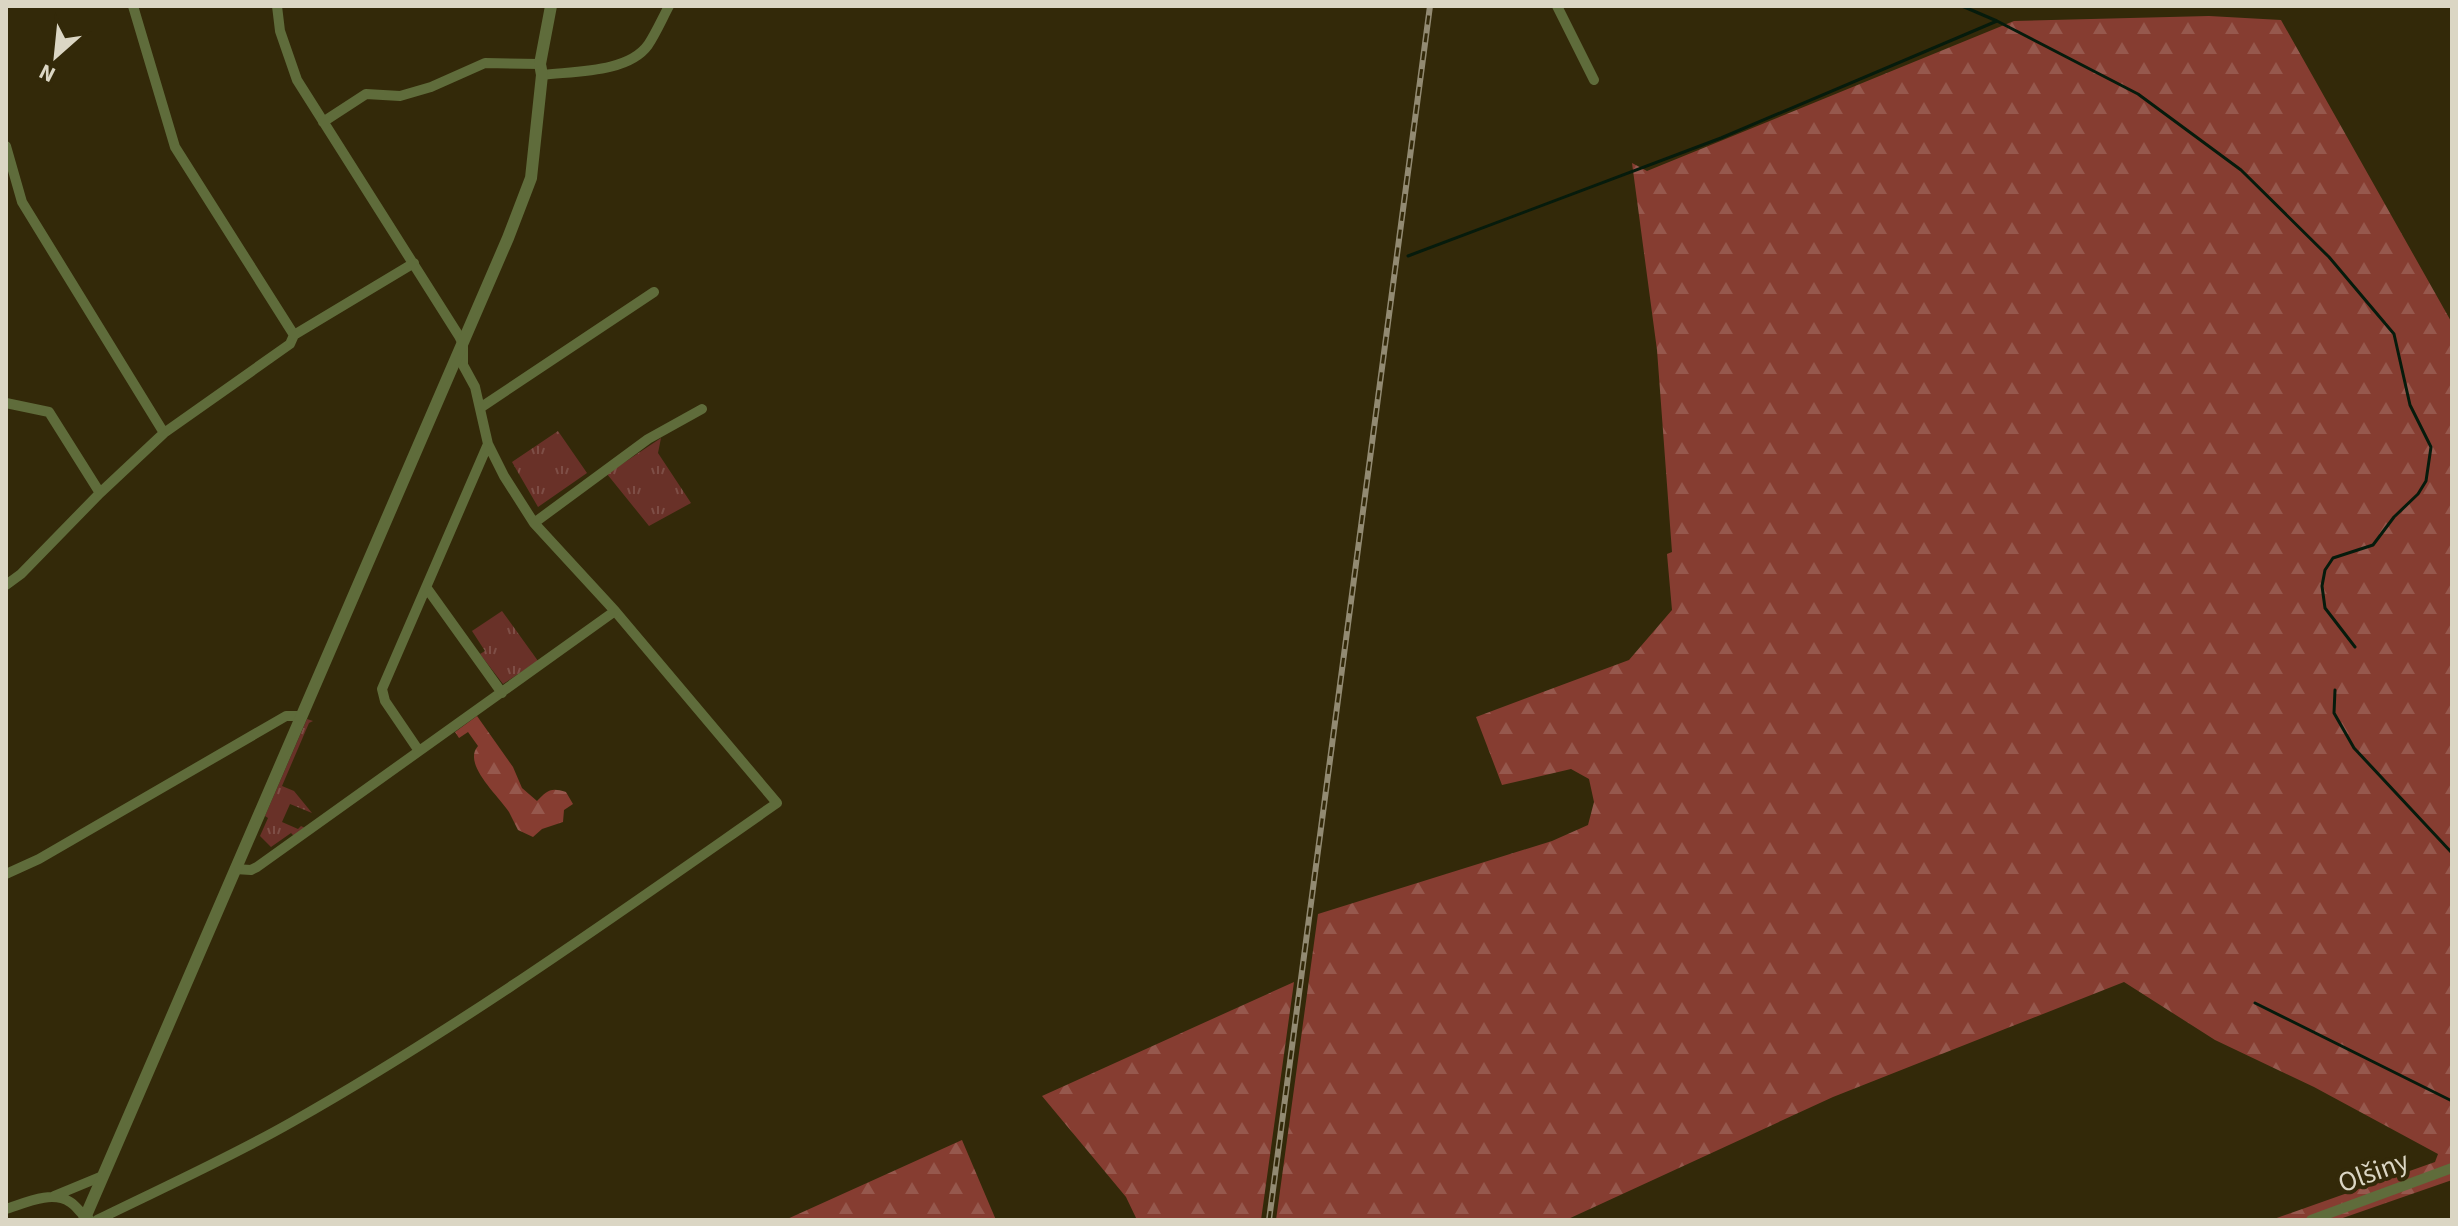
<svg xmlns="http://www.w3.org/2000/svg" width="2458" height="1226" font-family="'Source Sans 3',sans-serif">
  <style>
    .grass { fill: url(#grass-tufts) }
    .forest { fill: url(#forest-firs) }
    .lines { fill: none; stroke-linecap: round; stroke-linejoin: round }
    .stream { stroke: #061b0c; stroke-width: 3 }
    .minor { stroke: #5f6c3b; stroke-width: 10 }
    .tertiary { stroke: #5f6c3b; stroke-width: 12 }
    .rail-casing { stroke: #928a72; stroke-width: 6 }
    .rail { stroke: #332909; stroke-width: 3; stroke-dasharray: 9; stroke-linecap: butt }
    .labels { text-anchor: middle; stroke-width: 8; stroke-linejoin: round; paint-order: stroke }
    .street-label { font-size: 28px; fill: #dbd6c4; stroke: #332909 }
  </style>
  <defs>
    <pattern id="grass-tufts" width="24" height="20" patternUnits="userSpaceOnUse" patternTransform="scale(2)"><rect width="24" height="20" fill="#693128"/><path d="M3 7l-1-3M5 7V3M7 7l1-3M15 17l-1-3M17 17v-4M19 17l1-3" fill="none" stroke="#7e4e46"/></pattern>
    <pattern id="forest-firs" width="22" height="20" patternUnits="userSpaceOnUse" patternTransform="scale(2)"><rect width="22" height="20" fill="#863d31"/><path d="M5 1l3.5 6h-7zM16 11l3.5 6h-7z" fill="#96584d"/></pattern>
  </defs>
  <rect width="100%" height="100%" fill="#332909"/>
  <path class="grass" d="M558,431L587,473L538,507L512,462Z
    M661,438L658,453L691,503L649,526L607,474Z
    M502,611L538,661L503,684L480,654L485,651L472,631Z
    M307,719L313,721L309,723L282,786L294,791L312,813L290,804L282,822L298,829L301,826L305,828L294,836L291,833L271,847L260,836L268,818L265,816Z"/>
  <path class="forest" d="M2209,16L2281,20L2452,323V1180L2337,1220H2271L2435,1162L2438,1154L2314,1087L2215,1040L2124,982L1833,1097L1566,1220H1276L1318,914L1552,841L1588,825L1594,802L1589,779L1571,769L1502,785L1476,717L1629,660L1672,610L1667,554L1672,552L1657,350L1632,163L1647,171L2014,21Z
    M477,716L513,767L522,788L537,801C547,791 550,787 566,792L573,804L564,810L563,822L542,829L533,837L518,830C515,824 512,818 509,812C498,795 462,764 478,746L468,732L459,738L455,732Z
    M1294,982L1261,1220H1137L1126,1197L1042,1096Z
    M962,1140L996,1220H785Z"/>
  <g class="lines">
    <path class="stream" d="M1962,6L1997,21L2138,94L2241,170L2329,257L2394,334L2410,405L2431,447L2426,481L2418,494L2394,517L2373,545L2333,558L2325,570L2322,586L2325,608L2355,647
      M1408,256L1721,138L1997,21
      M2335,690L2334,713L2354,748L2452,853
      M2255,1003L2452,1101"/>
    <path class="minor" d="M133,6L175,147L294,335
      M1557,6L1594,80
      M542,75C574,71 628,73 648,45C656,33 662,19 669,6
      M323,122L366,94L400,96L431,87L485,63L540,64
      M6,146L22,202L164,433
      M6,403L49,412L100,493
      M480,408L654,292
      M534,523L648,439L702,409
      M6,585L21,574L100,493L164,433L290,344L294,335L414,263
      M426,587L502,693
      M419,751L385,701L382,689L488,444
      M235,869L251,870L257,867L615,611
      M6,874L39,859L286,716H302
      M54,1196L100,1177
      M6,1209C25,1203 52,1190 70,1202C78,1207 81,1215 89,1219
      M97,1220C162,1188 229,1158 292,1122C460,1027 619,913 777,803L615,611L534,523L504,476L488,444L475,387L463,365V344L459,336L297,80L280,31L277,6
      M2311,1220L2452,1168"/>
    <path class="tertiary" d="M84,1220L508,238L531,178L542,75L540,64L551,6"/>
    <defs>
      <path id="rail" d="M1269,1220L1430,6"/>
    </defs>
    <use href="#rail" class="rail-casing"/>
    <use href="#rail" class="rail"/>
  </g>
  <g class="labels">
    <g class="street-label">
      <text transform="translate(2373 1171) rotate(-20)" y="10">Olšiny</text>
    </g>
  </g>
  <rect width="2458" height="1226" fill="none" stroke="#dbd6c4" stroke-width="16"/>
  <g transform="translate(56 56) rotate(207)" stroke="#332909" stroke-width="6" paint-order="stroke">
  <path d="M0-6L14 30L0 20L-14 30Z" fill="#dbd6c4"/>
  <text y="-12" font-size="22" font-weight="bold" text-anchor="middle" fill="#dbd6c4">N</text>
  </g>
</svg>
